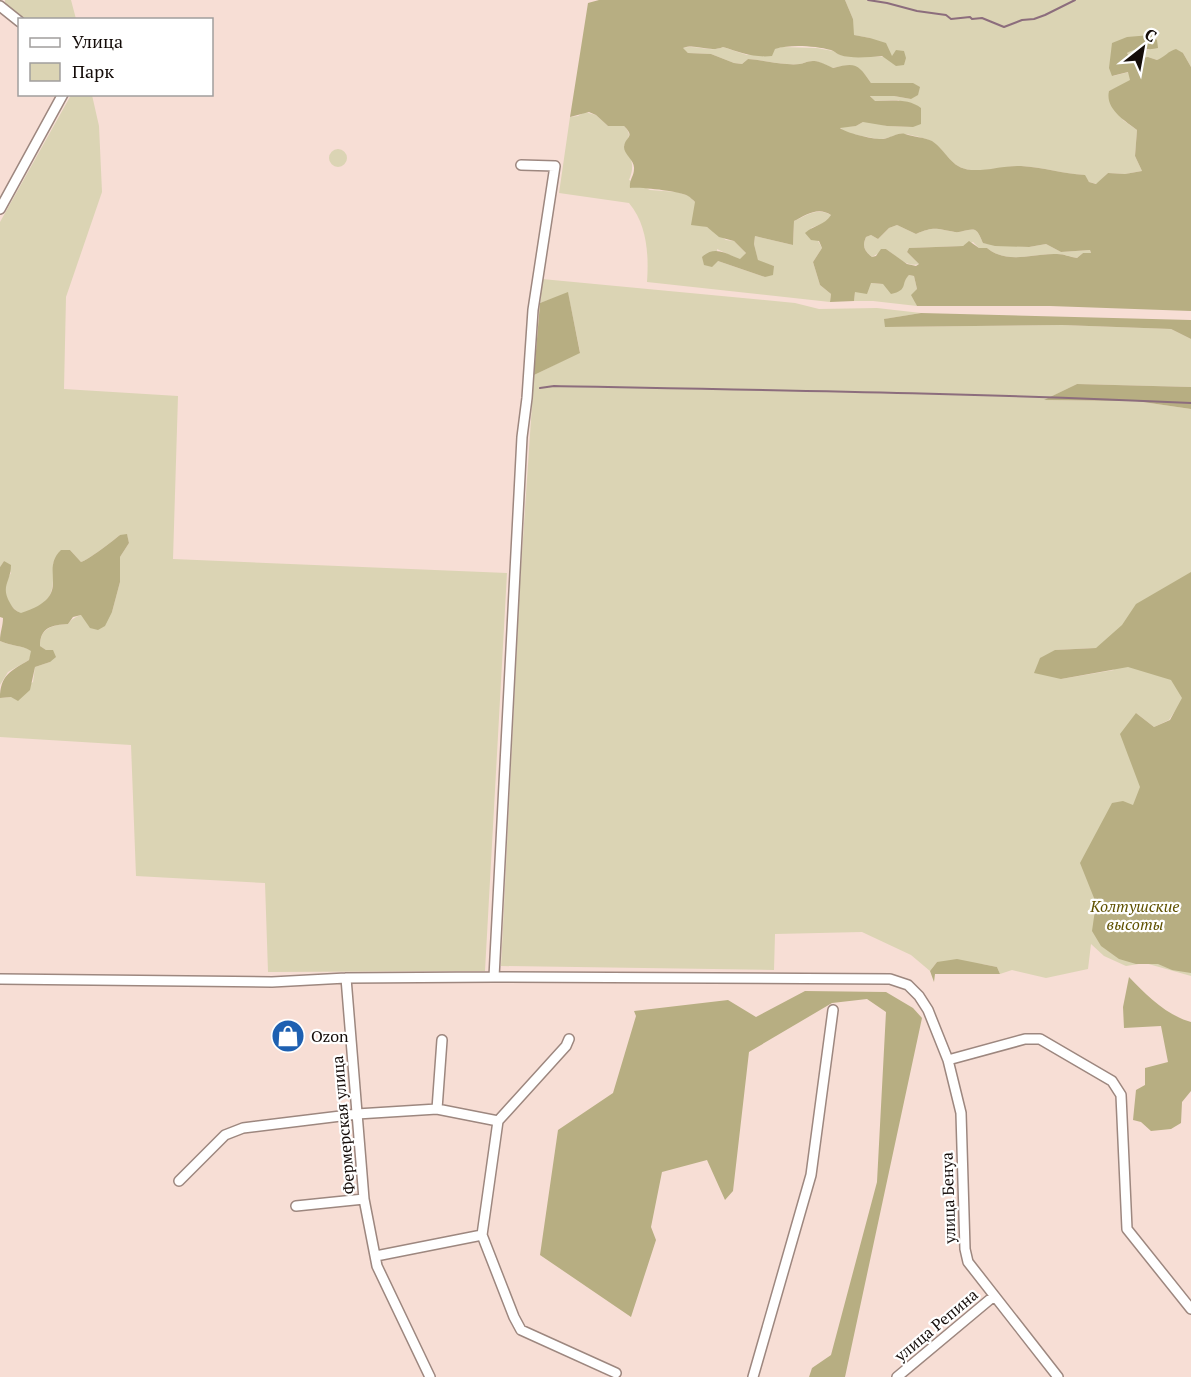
<svg xmlns="http://www.w3.org/2000/svg" width="1191" height="1377" font-family="'PT Serif',serif">
  <style>
    .green { fill: #dbd4b4; fill-rule: evenodd }
    .forest { fill: #b7ae82; fill-rule: evenodd }
    .lines { fill: none; stroke-linecap: round; stroke-linejoin: round }
    .stream { stroke: #8c6d7d; stroke-width: 2 }
    .street-casing { stroke: #9d877f; stroke-width: 12 }
    .street { stroke: #fff; stroke-width: 9 }
    .labels { text-anchor: middle; stroke-width: 4.5; stroke-linejoin: round; paint-order: stroke }
    .park-label { font-size: 16px; font-style: italic; fill: #5f5100; stroke: #fff }
    .poi-label { font-size: 16px; fill: #140c09; stroke: #fff; text-anchor: start }
    .street-label { font-size: 16px; fill: #140c09; stroke: #fff }
  </style>
  <rect width="100%" height="100%" fill="#f7ded5"/>
  <path class="green" d="M5,0H71L76,19H22L5,4Z
    M845,0H1191V67L1183,53L1157,60L1148,57L1131,59L1127,53L1134,49L1150,50L1127,37L1113,76L1129,72L1131,81L1109,91L1123,120L1137,130L1135,156L1142,171L1125,174L1108,173L1097,184L1089,182L1084,175C1063,174 1043,167 1021,166C1004,166 987,172 970,170C947,167 945,145 926,139C919,137 905,133 899,134C892,136 885,140 877,139C866,137 856,134 845,133L840,127L856,126L863,122H871L887,126L913,127L899,100L874,101L870,95L894,96L911,99L913,83H871C858,64 855,63 832,68C805,53 811,67 787,64C774,63 761,60 748,59L742,64L734,63L711,54L688,53L682,48C696,44 709,53 723,47L747,55L782,47L817,48L833,51L840,55L892,57L870,38L853,35V19Z
    M71,95H92L99,126L102,192L66,297L64,389L178,396L173,559L507,573L485,971L268,972L265,883L136,876L131,745L0,737V698L11,697L33,682L35,667L50,662L46,650L40,646C40,628 52,625 68,624C77,611 97,613 112,612L120,582V557L129,543L127,535H120C114,540 87,561 81,562L70,550L53,563C54,594 53,603 21,614C13,609 2,598 4,588C4,583 9,577 11,573L4,561L0,567V222Z
    M585,112L596,115L608,126H624C632,134 629,137 624,146C632,159 635,166 629,180L650,190L677,192L689,196L695,202L699,225L707,227L726,240L734,241L746,253L740,260L717,249L718,261L765,277L774,266L758,261L754,244L755,236L793,245L794,221C807,215 818,207 831,215L827,222L811,228L822,248L813,262L820,285L831,294L830,302L647,282C649,255 647,224 629,203L559,193L570,117L578,116Z
    M329 158a9 9 0 1 1 18 0a9 9 0 1 1-18 0Z
    M897,225L916,234C935,226 936,229 955,232C961,233 969,228 975,230C979,232 981,239 983,243L1029,247L1046,244L1061,252L1090,250L1091,253H1083L1077,258C1071,257 1064,254 1057,254C1033,253 1008,265 987,248H979L973,242L963,246L909,248L907,252L919,264C907,268 896,256 886,249L872,257C864,250 862,246 866,237L871,235L878,239L889,228Z
    M909,275L914,276L917,289L915,302L917,306L873,301H854L855,291L870,283L883,284L906,278Z
    M542,279L795,303L819,309L877,308L921,313L885,319V327L1062,325L1171,329L1191,339V387L1077,384L1045,400L1136,401L1191,409V976L1145,963L1126,966L1104,956L1091,944L1088,969L1046,978L1012,970L1000,974L997,967L982,964L937,962L930,971L911,955L862,932L775,934L774,970L501,966L520,583L534,375L580,352L568,293L540,303ZM1096,648L1114,670L1061,679L1055,650ZM1177,708L1140,786L1136,713L1154,727L1169,720Z
    M0,641C10,646 22,645 32,651L29,660L8,672L0,685Z"/>
  <path class="forest" d="M599,0H845L853,19L854,35L870,38L886,43L892,56L896,50L904,51L906,58L904,65L896,66L882,56C869,57 852,59 840,55C837,54 834,51 831,50C815,46 791,44 775,49L772,56C754,58 739,52 723,47C709,53 696,43 683,48L688,53L711,54L734,63L742,64L748,59C761,60 774,63 787,64C811,67 805,53 833,68C856,62 858,64 871,83H913L920,87L918,95L911,99L894,96H870L875,101C890,101 908,98 921,108V124L913,127L887,126L863,122L856,126L840,128C846,133 875,140 883,139C891,138 898,132 905,134C913,137 924,137 932,141C947,151 950,168 971,170C988,171 1005,165 1021,166C1043,167 1063,174 1085,175L1089,182L1096,184L1108,173L1125,174L1142,171L1135,156L1137,130C1124,120 1105,109 1109,91L1130,80L1128,72L1112,76L1109,68L1112,43L1127,37L1151,35L1157,40L1158,48C1147,51 1136,47 1127,53L1131,59L1148,57L1157,60C1165,57 1168,51 1176,49L1183,53L1191,67V311L1050,306H917L911,295L917,289L914,276L909,275C900,284 909,290 891,294L883,284L871,283L867,294L855,292L854,301L830,302L831,294L820,285L813,262L822,248L819,241L811,240L805,233C814,225 825,225 831,215C818,206 806,215 794,221L793,245L755,236L754,244L758,260L774,266L773,275L765,277L718,261L712,267L704,265L702,257C715,245 726,254 740,259L746,253L734,241L719,237L707,227L691,225L695,202C693,200 690,197 688,196C679,191 640,187 630,188C629,180 634,176 634,169C635,160 624,155 624,147C625,136 636,138 624,126H608L596,115L589,112L570,117L588,3ZM897,225L916,234C935,226 936,229 955,232C961,233 969,228 975,230C979,232 981,239 983,243L995,246L1029,247L1046,244L1061,252L1090,250L1091,253H1083L1077,258C1070,257 1064,254 1057,254C1033,253 1008,265 987,248H979L969,241L963,246L909,248L907,252L919,264L916,266L907,264L886,249H881L876,256L872,257C864,251 862,246 866,237L871,235L878,239L889,228Z
    M568,292L580,353L534,375L540,303Z
    M921,313L1191,320V339L1171,329L1062,325L885,327L884,319Z
    M1077,384L1191,387V409L1136,401L1044,400Z
    M127,534L129,543L120,557V582L112,612L105,626L98,630L90,628L81,615L73,617L68,624C52,625 40,627 40,646L46,650H53L56,657L50,662L35,667L30,690L18,701L11,697L0,698C0,675 11,671 29,660L31,651C22,645 10,646 0,641C0,632 3,626 3,618L0,617V567L4,561L11,565C11,582 0,586 10,603C13,609 16,611 21,613C76,595 38,572 61,550H70L81,562C87,561 114,540 120,535Z
    M1191,572V973L1172,970L1158,964H1136L1119,959L1101,946L1092,931L1096,903L1080,863L1112,803L1123,801L1133,805L1140,787L1120,734L1136,713L1154,727L1170,720L1182,698L1171,680L1128,667L1061,679L1034,673L1040,658L1055,650L1096,648L1122,625L1136,604Z
    M957,959L997,967L1000,974H935L934,982L930,971L937,962Z
    M1129,977C1146,995 1166,1015 1191,1022V1091L1182,1102L1181,1123L1171,1129L1151,1131L1141,1122L1133,1120L1136,1090L1145,1085V1068L1168,1062L1161,1026L1124,1028L1123,1007Z
    M805,991L886,992L913,1008L922,1018L845,1377H809L812,1368L831,1355L877,1182L886,1012L867,999L832,1003L749,1052L733,1191L725,1200L707,1160L662,1172L651,1227L656,1240L631,1317L540,1255L558,1130L613,1093L636,1016L634,1011L728,1000L756,1017Z"/>
  <g class="lines">
    <path class="stream" d="M868,0L887,3L917,11L946,15L951,19L970,17L972,19L982,18L1004,27L1022,20L1034,19L1045,15L1075,0
      M540,388L554,386C767,390 979,393 1191,403"/>
    <defs>
      <path id="street" d="M0,6L20,22
        M0,209L63,94
        M494,977L522,437L527,398L533,310L555,166L521,165
        M346,978L364,1199L377,1266L430,1377
        M0,979L272,982L346,978L494,977L890,979L908,985L919,996L928,1010L948,1060L961,1113L965,1249L968,1262L1058,1377
        M948,1060L1025,1039H1040L1112,1081L1121,1095L1127,1229L1191,1309
        M437,1109L442,1040
        M498,1121L482,1235L514,1317L521,1330L616,1373
        M498,1121L566,1046L569,1039
        M179,1181L225,1135L243,1128L357,1114L437,1109L498,1121
        M296,1206L364,1199
        M376,1256L482,1235
        M753,1377L811,1175L833,1010
        M897,1377L994,1296"/>
    </defs>
    <use href="#street" class="street-casing"/>
    <use href="#street" class="street"/>
  </g>
  <defs>
    <symbol id="shop-disc" viewBox="-11 -11 22 22"><circle r="9.5" fill="#1e60b1" stroke="#fff"/><path d="M-5-2.5h2.3a2.7 3.5 0 0 1 5.4 0H5L5.5 6h-11ZM-1.5-2.5h3a1.5 2.3 0 0 0-3 0Z" fill="#fff"/></symbol>
  </defs>
  <g fill-rule="evenodd">
    <use href="#shop-disc" x="269" y="1017" width="38" height="38"/>
  </g>
  <g class="labels">
    <g class="park-label">
      <text x="1135" y="912">Колтушские<tspan x="1135" dy="18">высоты</tspan></text>
    </g>
    <g class="poi-label">
      <text x="311" y="1042">Ozon</text>
    </g>
    <g class="street-label">
      <text transform="translate(343 1125) rotate(-95)" y="6">Фермерская улица</text>
      <text transform="translate(948 1198) rotate(-92)" y="6">улица Бенуа</text>
      <text transform="translate(936 1325) rotate(-40)" y="6">улица Репина</text>
    </g>
  </g>
  <rect x="18" y="18" width="195" height="78" fill="#ffffff" stroke="#a19e9d" stroke-width="1.5"/>
  <rect x="30" y="38" width="30" height="9" fill="#ffffff" stroke="#a19e9d" stroke-width="1.5"/>
  <text x="72" y="48" font-size="18" fill="#140c09">Улица</text>
  <rect x="30" y="63" width="30" height="18" fill="#dbd4b4" stroke="#a19e9d" stroke-width="1.5"/>
  <text x="72" y="78" font-size="18" fill="#140c09">Парк</text>
  <g transform="translate(1143 48) rotate(31)" stroke="#ffffff" stroke-width="4.5" paint-order="stroke">
  <path d="M0-4.5L10 22L0 15L-10 22Z" fill="#140c09"/>
  <text y="-9" font-size="16" font-weight="bold" text-anchor="middle" fill="#140c09">С</text>
  </g>
</svg>
